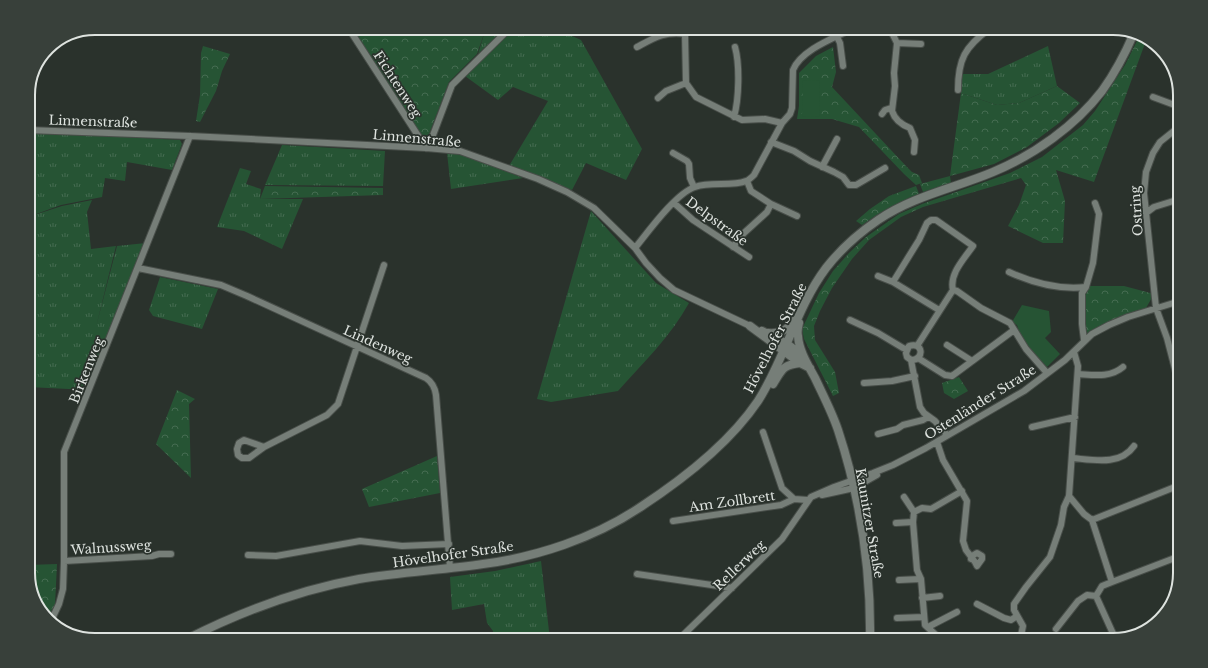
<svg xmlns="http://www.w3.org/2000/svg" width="1208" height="668" font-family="'Libre Baskerville',serif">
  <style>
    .grass { fill: url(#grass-tufts) }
    .forest { fill: url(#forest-crowns) }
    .garden { fill: #265434 }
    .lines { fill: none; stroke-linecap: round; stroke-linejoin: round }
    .minor-casing { stroke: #484e49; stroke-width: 8 }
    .secondary-casing { stroke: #484e49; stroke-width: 10 }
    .minor { stroke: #767e78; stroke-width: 6 }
    .secondary { stroke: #767e78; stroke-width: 8 }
    .labels { text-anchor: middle; stroke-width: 3.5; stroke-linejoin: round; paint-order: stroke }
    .street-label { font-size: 13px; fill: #dee3df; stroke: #2a322c }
    .rim { fill: none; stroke: #dee3df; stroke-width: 2 }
  </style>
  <defs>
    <pattern id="grass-tufts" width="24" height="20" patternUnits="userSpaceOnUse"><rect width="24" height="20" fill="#265434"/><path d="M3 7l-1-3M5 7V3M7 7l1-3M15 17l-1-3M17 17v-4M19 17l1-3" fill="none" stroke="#456c51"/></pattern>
    <pattern id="forest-crowns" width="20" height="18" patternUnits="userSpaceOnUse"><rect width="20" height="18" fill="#265434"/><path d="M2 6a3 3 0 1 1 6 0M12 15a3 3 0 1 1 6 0" fill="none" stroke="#456c51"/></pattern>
  </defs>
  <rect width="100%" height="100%" fill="#2a322c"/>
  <path class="grass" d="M485,31H502L478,54Z
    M511,31H561L581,40L642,149L626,180L586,163L572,190L539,176L509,166L548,101L513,87L498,100L465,76Z
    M1048,46L1057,86L1019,103L997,105L961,93L960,74H988Z
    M28,134H68L180,140L182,144L172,170L127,162L125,181L105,178L102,197L61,205L28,217Z
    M282,145L385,151L383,186L265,185Z
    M447,153L462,154L523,178L451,189Z
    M240,168L251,171L246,184L261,189L260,199H303L282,249L244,231L217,227Z
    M92,200L87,212L91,249L116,246L96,327L117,246L146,243L89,390L28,387V217L62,206Z
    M591,211L656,283L689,303C671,336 643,363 618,391L551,402L537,399Z
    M160,277L218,289L202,329L153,316L149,310Z
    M541,561L550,640H494L493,631L487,623L484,604L452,610L450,577L495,571Z"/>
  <path class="forest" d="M485,31L477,54L449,82L426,142L355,32Z
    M1140,35L1147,38L1094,182L1056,170L1065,201L1063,243H1043L1008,226L1019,205L1026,185L1021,178L923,207L901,217L869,240L852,259L832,288L820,311L814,326L815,340L835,372L839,393L833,396L804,339L802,329L819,293L833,271L849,253L866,237L899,214L922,204L1010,173L1042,157L1083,125L1095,111L1125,65Z
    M203,46L230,54L222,71L216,91L200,122L196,121L200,95L201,53Z
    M833,47L836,72L832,87L905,165L912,172L919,175L922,183L916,185L904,174L859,127L832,119H797L799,106V73L816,56Z
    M1057,86L1080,103L1059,123L1027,147L994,164L950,176L951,183L923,192L920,184L950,176L961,93L997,105L1019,103Z
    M265,186L383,188V195L260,199Z
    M916,186L919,194C898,202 880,212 862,225L856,221L870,209L889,196Z
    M1088,286H1124L1154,294L1146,308L1113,320L1085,335L1083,299Z
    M959,377L968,391L954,399L944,393L942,383Z
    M177,390L195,399L189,404L191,478L156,444Z
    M437,456L440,493L369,507L362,489Z
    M57,564L55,605L47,617L39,610L28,577V565Z"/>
  <path class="garden" d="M803,80L820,81L819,117L802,116Z
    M1022,305L1049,311L1051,332L1045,338L1060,354L1047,367L1022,341L1017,325L1012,322Z"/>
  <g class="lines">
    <defs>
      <path id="minor" d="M890,29L897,43L894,73L895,86L892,111C895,120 902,125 910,128L915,140L914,152
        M687,30L685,34L686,83L696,97L742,120L765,119L782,123
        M351,32L426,148
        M837,37L840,43L843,66
        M897,43L921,44
        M637,47C654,38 665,31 685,34
        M958,90C958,59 965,47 989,29
        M1153,97L1180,107
        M658,98L666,91L686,83
        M882,114L885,110L891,108
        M734,117C739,99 740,65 735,47
        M1180,126L1160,142L1153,153L1146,172L1144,193L1156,308L1167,338L1180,388
        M28,130L190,136L426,148L460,151L538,179L567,192L594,208L635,248L646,263L660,278L674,290L750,326
        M771,142L794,151L810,161L834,172L843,177L849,185H856L885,168
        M426,148L430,143L452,85L507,31
        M673,153L687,161L689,164L690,178L694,187
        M822,167L837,139
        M747,181L751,191L771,204L797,216
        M674,203L693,220L749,257
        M1146,213L1154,207L1180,199
        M733,247L744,233L767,212L771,204
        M635,248C648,232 676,193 695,187C710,181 732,187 746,181C749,180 752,177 754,175L782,123L790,114L792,108L793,70C801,50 834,38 852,29
        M138,268L221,285L247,296L426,378C432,382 435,388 436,395L450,568
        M1009,272C1033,283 1059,290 1086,287
        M878,276L893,282L939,310
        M893,282L919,240L927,223L931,220H936L973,246C964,259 949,274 953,290L917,346
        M953,290L957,291L981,308L1010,323L1026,349L1047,373
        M850,320L878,333L903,348L906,349
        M1084,340L1082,324V293L1086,287L1093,263L1099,214L1095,203
        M947,345L972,361
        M918,358L945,375L952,376L1014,330
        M911,360C925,360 923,341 909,346L906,353L907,357L911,360L920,407L924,413L935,421L947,435
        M1078,374C1094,375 1110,378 1123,367
        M864,383L892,381L915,376
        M1032,427L1075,417
        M763,432L782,488L794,499
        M878,434L897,429L903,425L923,420L928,417
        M937,442L943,460L967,501L963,541L966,550L975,562L977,566L982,559V556L977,553L972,556L971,559
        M264,447L244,440L239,443L237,449L238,455L242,458H249L264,447L327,415L338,404L384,265
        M1072,458C1094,460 1120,466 1134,446
        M822,495L854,488L877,475
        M1069,496L1084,514L1092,520L1112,582L1102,586L1096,596
        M904,497L914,512
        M1092,520L1180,485
        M673,521L781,505L794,499L808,500
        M896,523L913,522
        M248,555L276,556L360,541L402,546L449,544
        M64,561L152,556L159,554H171
        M637,574L732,588
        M899,580L921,579
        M1112,582L1180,556
        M922,598L940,596
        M977,604L1004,618L1011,620L1017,616
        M897,618L924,617
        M51,621L59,604L63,589L64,561V452L190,136
        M928,627L957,612
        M1056,629L1078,601L1087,595L1096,596L1115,638L1118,639
        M678,640L782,539L811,497L834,487L873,473L893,465L926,448L1024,391L1065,360L1092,334L1109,325L1128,317L1180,301
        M950,640L936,635L925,625L921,579L917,570L913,522L914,512L922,508L931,509L962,491
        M990,640V639
        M1020,640L1023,626L1014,610V604L1026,587L1050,557L1061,525L1064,507L1069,496L1078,366L1074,352"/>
      <path id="secondary" d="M799,323C798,327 797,332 798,336C799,351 808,365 815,378C823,395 832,412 838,430C860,497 871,570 870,640
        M750,326L800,363L810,368
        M762,331L787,344L803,356
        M768,333C780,334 787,330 794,321
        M773,384C782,370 782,365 800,363
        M185,640C240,612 298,590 359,579C400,572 442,570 483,564C537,557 594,538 639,508C682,480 729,444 758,401C785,359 796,308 826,268C840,250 859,233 878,220C913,196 955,188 993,172C1034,155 1075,126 1102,91C1115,73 1125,54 1134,33"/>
    </defs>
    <use href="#minor" class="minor-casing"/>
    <use href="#secondary" class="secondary-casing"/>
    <use href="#minor" class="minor"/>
    <use href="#secondary" class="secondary"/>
  </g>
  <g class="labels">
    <g class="street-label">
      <text transform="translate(398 84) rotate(57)" y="5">Fichtenweg</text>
      <text transform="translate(93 121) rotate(2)" y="5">Linnenstraße</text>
      <text transform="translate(417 138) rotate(5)" y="5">Linnenstraße</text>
      <text transform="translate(1136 211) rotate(-94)" y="5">Ostring</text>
      <text transform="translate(717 221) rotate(36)" y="5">Delpstraße</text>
      <text transform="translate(775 338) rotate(-63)" y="5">Hövelhofer Straße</text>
      <text transform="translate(378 344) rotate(24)" y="5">Lindenweg</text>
      <text transform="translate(86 370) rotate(-68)" y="5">Birkenweg</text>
      <text transform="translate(980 402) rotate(-32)" y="5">Ostenländer Straße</text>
      <text transform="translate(732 501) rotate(-8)" y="5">Am Zollbrett</text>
      <text transform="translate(870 523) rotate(80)" y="5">Kaunitzer Straße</text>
      <text transform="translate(111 547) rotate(-4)" y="5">Walnussweg</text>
      <text transform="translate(453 554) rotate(-8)" y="5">Hövelhofer Straße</text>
      <text transform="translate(739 565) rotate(-44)" y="5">Rellerweg</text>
    </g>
  </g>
  <path d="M0 0H1208V668H0ZM95 35H1113A60 60 0 0 1 1173 95V573A60 60 0 0 1 1113 633H95A60 60 0 0 1 35 573V95A60 60 0 0 1 95 35Z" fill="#38403a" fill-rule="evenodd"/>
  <path class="rim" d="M95 35H1113A60 60 0 0 1 1173 95V573A60 60 0 0 1 1113 633H95A60 60 0 0 1 35 573V95A60 60 0 0 1 95 35Z"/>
</svg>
